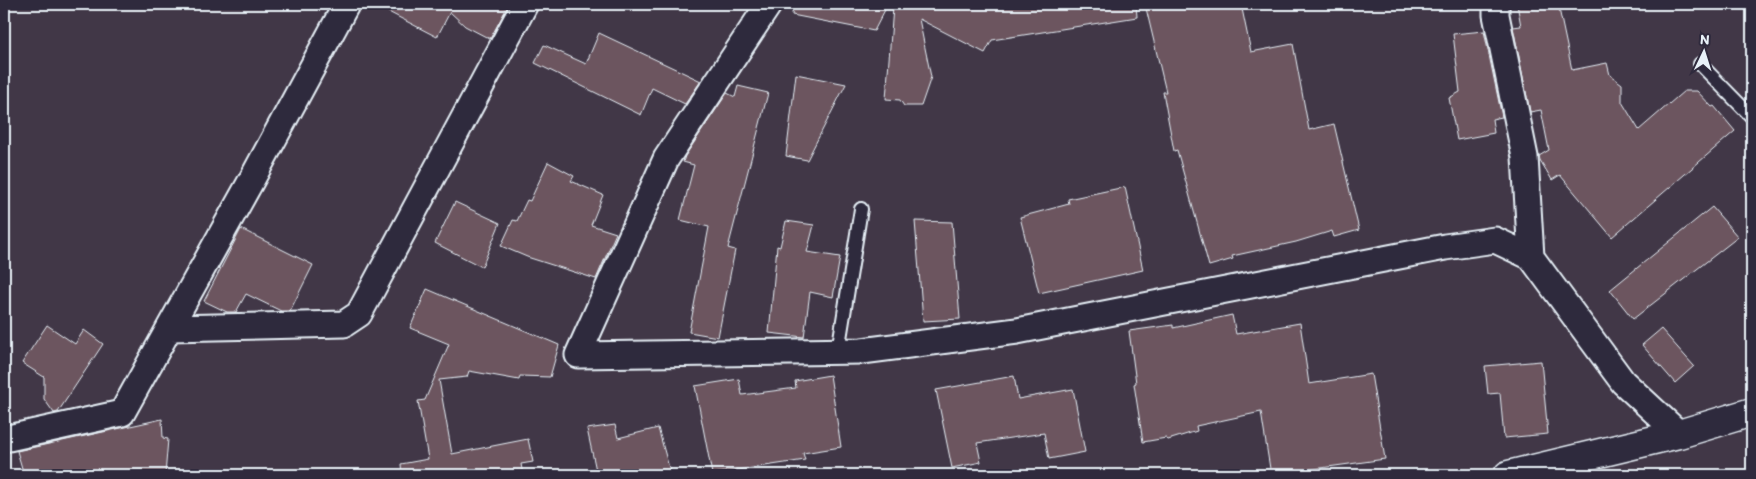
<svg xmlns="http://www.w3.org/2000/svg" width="1756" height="479" font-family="Itim,sans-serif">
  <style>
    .building { fill: #6c555e; stroke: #e8f1f8 }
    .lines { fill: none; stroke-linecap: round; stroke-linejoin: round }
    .service-casing { stroke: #e8f1f8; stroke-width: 16 }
    .minor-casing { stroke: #e8f1f8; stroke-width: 29 }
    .tertiary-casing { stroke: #e8f1f8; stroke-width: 31 }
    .service { stroke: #2f2a3d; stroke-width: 12 }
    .minor { stroke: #2f2a3d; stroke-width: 25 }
    .tertiary { stroke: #2f2a3d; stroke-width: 28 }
  </style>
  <rect width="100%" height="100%" fill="#413747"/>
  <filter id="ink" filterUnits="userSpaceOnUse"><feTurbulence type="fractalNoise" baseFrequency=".02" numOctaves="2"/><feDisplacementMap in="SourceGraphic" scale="10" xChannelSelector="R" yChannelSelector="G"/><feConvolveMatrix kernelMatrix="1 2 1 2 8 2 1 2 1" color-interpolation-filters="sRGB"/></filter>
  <g filter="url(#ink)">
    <path class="building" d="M373,4H509L490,39L465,26L450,12L437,37Z
      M793,4H1136L1137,17L992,40L985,53L919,19L931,77L921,106H904L900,100L886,99L893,7L888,4L874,31L792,15Z
      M1145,4H1241L1251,52L1293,44L1309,130L1334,124L1359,230L1334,237L1332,231L1296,242L1232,256L1233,259L1209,266L1177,150L1174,151L1163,92H1166Z
      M1517,4H1558L1572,70L1607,63L1610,75L1622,84V102L1639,130L1684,91H1697L1712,107L1714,106L1735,131L1612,237L1560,175L1552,180L1540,160L1539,156L1549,150L1541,110L1530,112L1513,27L1521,26Z
      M1484,31L1502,117L1492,119L1494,133L1457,140L1449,98L1460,92L1453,34Z
      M599,33L701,81L685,104L652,88L641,115L535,63L544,45L586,64Z
      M796,74L846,84L807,160L786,156Z
      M738,86L768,93L728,248L735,250L718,337L689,332L709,227L680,220L694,165L683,162L685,156L727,93L735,97Z
      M548,162L574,176L571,181L603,195L591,225L616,233L596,279L527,257L501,246L513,220L517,221L527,200L530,201Z
      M1125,187L1143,270L1039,293L1020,217L1069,204L1068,199Z
      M455,202L500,223L482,267L435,243Z
      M1712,207L1738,237L1633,319L1610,290Z
      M786,221L814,225L807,252L840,257L833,297L810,292L804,337L769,333L777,246L780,247Z
      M915,221L952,222L960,319L923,321Z
      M241,229L313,265L290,311H281L246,294L236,312H227L204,301Z
      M427,289L559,345L550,377L520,376L519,380L469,371L467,377L439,380L452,454L528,439L533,462L521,464L523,475H402L401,464L428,459L418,401L425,400L449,344L410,328Z
      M1232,315L1236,334L1300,323L1309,384L1371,374L1385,459L1271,475L1261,412L1196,426L1197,431L1168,440L1166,438L1143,442L1134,384L1136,383L1129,331L1173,325V328Z
      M47,325L75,344L84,330L103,344L58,412L54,413L44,399V377L22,363Z
      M1661,329L1694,366L1675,383L1642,345Z
      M1541,361L1548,434L1504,438L1500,393L1488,394L1485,366Z
      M830,375L841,447L803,453L805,460L712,474L695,386L739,379L742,395L796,388L795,381Z
      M1014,376L1018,399L1073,389L1085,452L1049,459L1044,433L977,443L981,462L952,468L936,390Z
      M162,419L163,438L168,439L165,475H24L17,451Z
      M615,425L618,438L658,428L671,475H597L587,429Z"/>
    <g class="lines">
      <defs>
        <path id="service" d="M1700,64L1752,117
          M838,351L861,209"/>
        <path id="minor" d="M769,4L666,159L578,355L862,351L1017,331L1445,247L1495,240L1531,257L1623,382L1679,434
          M1496,4V15L1525,157L1531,257
          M170,328L344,324L359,314L525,4
          M4,439L122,413L251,181L346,5"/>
        <path id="tertiary" d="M1508,475L1679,434L1752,412"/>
      </defs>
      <use href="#service" class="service-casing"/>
      <use href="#minor" class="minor-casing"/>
      <use href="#tertiary" class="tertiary-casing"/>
      <use href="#service" class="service"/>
      <use href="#minor" class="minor"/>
      <use href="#tertiary" class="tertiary"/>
    </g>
  </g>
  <rect width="1756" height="479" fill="none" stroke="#2f2a3d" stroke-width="20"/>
  <rect x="10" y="10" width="1736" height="459" fill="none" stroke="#e8f1f8" stroke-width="2" filter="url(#ink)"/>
  <g transform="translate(1704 52) rotate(4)" stroke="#2f2a3d" stroke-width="4" paint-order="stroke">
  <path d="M0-4L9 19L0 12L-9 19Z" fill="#e8f1f8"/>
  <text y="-8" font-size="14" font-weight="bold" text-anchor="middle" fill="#e8f1f8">N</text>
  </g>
</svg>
